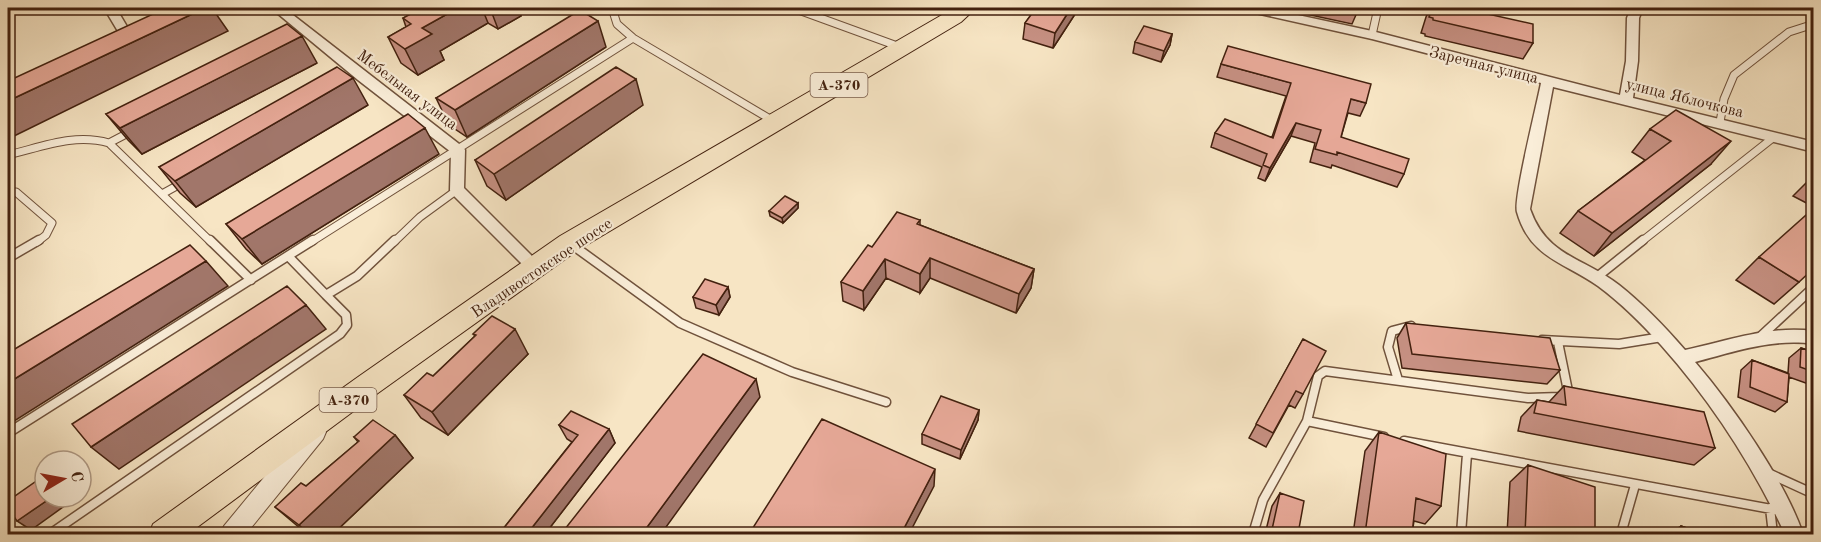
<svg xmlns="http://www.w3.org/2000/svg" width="1821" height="542" font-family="'Old Standard TT',serif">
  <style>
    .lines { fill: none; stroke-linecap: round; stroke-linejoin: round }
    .service-far1-casing { stroke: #70523c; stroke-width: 9 }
    .service-casing { stroke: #70523c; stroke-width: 11 }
    .minor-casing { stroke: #70523c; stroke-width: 3 }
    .tertiary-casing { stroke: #70523c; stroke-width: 2 }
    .trunk-casing { stroke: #43210f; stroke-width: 2 }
    .service-far1 { stroke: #faeed9; stroke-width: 7 }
    .service { stroke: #faeed9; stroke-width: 8 }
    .minor { fill: #faeed9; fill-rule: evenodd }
    .tertiary { fill: #faeed9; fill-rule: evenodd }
    .trunk { fill: #f7e5c4; fill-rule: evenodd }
    .wall { fill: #c69082; stroke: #43210f; stroke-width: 1.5 }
    .shaded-wall { fill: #a1766a; stroke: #43210f; stroke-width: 1.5 }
    .building { fill: #e6a897; stroke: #43210f; stroke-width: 1.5 }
    .labels { text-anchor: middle; stroke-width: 4.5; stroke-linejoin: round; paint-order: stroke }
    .shield { fill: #faeed9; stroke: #7a5e4c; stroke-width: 1.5 }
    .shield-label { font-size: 15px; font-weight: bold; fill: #43210f }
    .street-label { font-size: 16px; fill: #43210f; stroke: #faeed9 }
  </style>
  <rect width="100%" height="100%" fill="#f7e5c4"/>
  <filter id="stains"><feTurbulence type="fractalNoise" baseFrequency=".00333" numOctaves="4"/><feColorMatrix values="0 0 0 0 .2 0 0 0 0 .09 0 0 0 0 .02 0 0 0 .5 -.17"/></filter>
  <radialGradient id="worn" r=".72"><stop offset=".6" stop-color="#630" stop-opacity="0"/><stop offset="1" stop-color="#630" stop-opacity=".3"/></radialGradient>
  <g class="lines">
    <defs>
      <path id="service-far1" d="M612,8L617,24L633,38L775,122
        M793,8L900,47
        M1372,35L1378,8
        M1720,122L1724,99L1734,75L1789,32L1814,24
        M109,143L132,131
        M8,155C42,147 74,133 109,143L211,242
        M8,192H16L52,223L46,235L37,242
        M162,194L182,183
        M311,242L633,38
        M394,242L420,217L457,190
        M1641,242L1774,137"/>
      <path id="service" d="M210,240L251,280
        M571,244L680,323L792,372L886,402
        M289,257L326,295
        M8,258L39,240
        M1597,277L1643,240
        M1759,338L1814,287
        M1542,340L1619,344L1662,337
        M1398,380L1388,347L1392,331L1411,326
        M1307,421L1318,376L1325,371L1528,398L1560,397L1568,391L1558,342
        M8,433L313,240
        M1404,441L1782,511
        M1768,473L1814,494
        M1770,508L1773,534
        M8,530L12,534
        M50,534L340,334L347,325L346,315L326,295L357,276L395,240
        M1253,534L1263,500L1307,421L1384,437
        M1461,534L1467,454
        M1621,534L1635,485"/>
      <path id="minor" d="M104,8H116L132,35L130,38H122Z
        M271,8H284L463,147L465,150L464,188L540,264L542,268L540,272H530L452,194L450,190L451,152L358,80Z
        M1245,8H1265L1372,31L1620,95L1626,61L1627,18L1631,8H1643L1639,18L1638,61L1633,98L1814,142V152L1553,87L1530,209C1547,257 1583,257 1619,285C1643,304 1665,327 1685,350C1728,341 1769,325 1814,331V344C1772,338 1735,352 1695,362C1732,405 1785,481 1803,534H1785C1753,466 1711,401 1661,345C1642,324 1621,303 1598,286C1564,262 1530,258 1517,212C1513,200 1537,104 1541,83L1372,39L1247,11Z"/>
      <path id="tertiary" d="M315,422L323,425L326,432L323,439L246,534H220L224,526L307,425Z"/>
      <path id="trunk" d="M954,8H976L961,22L578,250L378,393L188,534H149L153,524L358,377L560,236Z"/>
    </defs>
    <use href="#service-far1" class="service-far1-casing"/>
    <use href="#service" class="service-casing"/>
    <use href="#minor" class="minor-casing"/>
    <use href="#tertiary" class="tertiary-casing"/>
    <use href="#trunk" class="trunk-casing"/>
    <use href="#service-far1" class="service-far1"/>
    <use href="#service" class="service"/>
    <use href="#minor" class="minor"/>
    <use href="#tertiary" class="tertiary"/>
    <use href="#trunk" class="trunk"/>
  </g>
  <path class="wall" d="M422,8H518L521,16L498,29L488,23L440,51L444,60L418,75L401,63L388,37L406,27L403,18Z
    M1036,8H1079L1053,48L1023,39L1025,23Z
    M1278,8H1359L1352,24Z
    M1430,8H1461L1533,43L1523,59L1425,36V34L1421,33L1426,17Z
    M1172,34L1170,45L1161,62L1133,53L1135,42Z
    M606,47L467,137L449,125L436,98Z
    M317,63L142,154L128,140L106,114Z
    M1221,64L1366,103L1360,116L1348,113L1341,137L1404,174L1397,187L1332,165L1331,168L1310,162L1315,143L1291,136L1265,181L1258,178L1262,167L1211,147L1215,133L1272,137L1286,96L1217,77Z
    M368,105L196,207L180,193L159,167Z
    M643,105L506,200L487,186L475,160Z
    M1650,129L1711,164L1594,256L1560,233L1578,211L1645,160L1632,152Z
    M439,154L262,264L246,249L226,224Z
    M1814,175V207L1793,196Z
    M798,203V208L783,223L770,216L769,211Z
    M920,220V225L1034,269L1031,288L1016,313L930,278L920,293L886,278L864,310L843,301L841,282L872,247Z
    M1759,257L1799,282L1774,304L1736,280Z
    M728,287L730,297L719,315L696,308L693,297Z
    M1406,323L1560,370L1547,384L1402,368L1397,338Z
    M473,334L528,354L448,435L421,418L404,395L433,376L475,336Z
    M1303,339V394L1295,408L1289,405L1266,447L1249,438Z
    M1801,348L1814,352V386L1789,377L1787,402L1775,412L1738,397L1741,370L1752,360L1788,373L1789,358Z
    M1564,386L1715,448L1694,465L1518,431L1521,417L1537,400L1549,402Z
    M979,410L978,420L960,459L922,444V434Z
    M559,425L609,429L615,443L545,534H499L572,442L567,439Z
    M1379,432L1441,506L1425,524L1414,521L1412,534H1353L1365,451Z
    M395,435L413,458L333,534H307L275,507L306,486L358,442L354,437Z
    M1528,465L1595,534H1507L1510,482Z
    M1280,493L1298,534H1265L1272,506Z
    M1681,526L1704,534H1669Z"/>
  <path class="shaded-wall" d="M205,8H212L228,31L8,139V101Z
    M458,8H482L488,23L440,51L444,60L418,75L405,49L422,28Z
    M490,8H518L521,16L498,29Z
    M1071,8H1079L1053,48L1055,33Z
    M598,21L606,47L467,137L455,110Z
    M1172,34L1170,45L1161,62L1164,51Z
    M302,36L317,63L142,154L120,128Z
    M353,78L368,105L196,207L175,181Z
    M636,79L643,105L506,200L494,174Z
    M1296,123L1291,136L1265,181L1270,168Z
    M425,128L439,154L262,264L242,239Z
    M1731,141L1711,164L1594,256L1612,233Z
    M798,203V208L783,223L782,218Z
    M930,258V278L920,293V274Z
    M885,259L886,278L864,310L863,291Z
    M206,261L228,286L8,425V383Z
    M1034,269L1031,288L1016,313L1019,294Z
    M728,287L730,297L719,315L716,305Z
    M306,305L326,329L119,469L91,447Z
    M8,315L12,321L8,324Z
    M515,329L528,354L448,435L432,412Z
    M756,379L760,397L661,534H642Z
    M979,410L978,420L960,459L961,450Z
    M609,429L615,443L545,534H527Z
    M395,435L413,458L333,534H309L299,525Z
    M935,469L934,486L909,534H901Z
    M52,497H77L31,530L17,521Z"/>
  <path class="building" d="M166,8H205L8,101V81Z
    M422,8H458L422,28L432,34L405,49L388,37L411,24L403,18Z
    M1036,8H1071L1055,33L1025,23Z
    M1432,8H1461L1533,24V43L1433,20V18L1429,17Z
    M580,10L598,21L455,110L436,98Z
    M287,24L302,36L120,128L106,114Z
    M1144,26L1172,34L1164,51L1135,42Z
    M1228,46L1371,84L1366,103L1351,99L1341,137L1409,159L1404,174L1337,152V155L1315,149L1321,130L1296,123L1270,168L1263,165L1267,154L1215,133L1225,119L1273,138L1291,83L1221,64Z
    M337,67L353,78L175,181L159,167Z
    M616,67L636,79L494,174L475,160Z
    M1676,110L1731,141L1612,233L1578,211L1671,141L1650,129Z
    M408,114L425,128L242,239L226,224Z
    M785,196L798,203L782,218L769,211Z
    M1814,208V268L1799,282L1759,257Z
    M897,212L920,220L917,224L1034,269L1019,294L930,258L920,274L885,259L863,291L841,282L868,245L872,247Z
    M190,245L206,261L8,383V353Z
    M705,279L728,287L716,305L693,297Z
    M287,286L306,305L91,447L72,424Z
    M492,316L515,329L432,412L404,395L427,373L433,376L476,335L473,334Z
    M1406,323L1550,338L1560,370L1412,354Z
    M1303,339L1326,351L1303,394L1296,391L1273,433L1256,424Z
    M1801,348L1814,352V372L1800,367Z
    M703,354L756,379L642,534H561Z
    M1752,360L1789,374L1787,402L1750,387Z
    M1564,386L1704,412L1715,448L1534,413L1537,400L1566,405Z
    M941,396L979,410L961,450L922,434Z
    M571,411L609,429L527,534H499L578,435L559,425Z
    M822,419L935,469L901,534H749Z
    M373,420L395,435L299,525L275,507L301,483L306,486L359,441L354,437Z
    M1379,432L1446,454L1441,506L1416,498L1412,534H1365Z
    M1528,465L1595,487V534H1525Z
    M45,475V497H52L17,521L8,508V501Z
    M1280,493L1304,501L1298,534H1271Z
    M1681,526L1704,534H1681Z"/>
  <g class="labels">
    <g class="shield">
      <rect x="810.5" y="73" width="57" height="24" rx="4.5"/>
      <rect x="319.5" y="388" width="57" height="24" rx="4.5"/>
    </g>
    <g class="shield-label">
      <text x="839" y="90">А-370</text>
      <text x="348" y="405">А-370</text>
    </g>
    <g class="street-label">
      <text transform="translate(1484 64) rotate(14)" y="6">Заречная улица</text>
      <text transform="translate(408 89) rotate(37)" y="6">Мебельная улица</text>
      <text transform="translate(1685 97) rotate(14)" y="6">улица Яблочкова</text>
      <text transform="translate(541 267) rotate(-34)" y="6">Владивостокское шоссе</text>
    </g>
  </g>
  <rect width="1821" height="542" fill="none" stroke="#f7e5c4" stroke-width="30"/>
  <rect x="9" y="9" width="1803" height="524" fill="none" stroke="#43210f" stroke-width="3"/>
  <rect x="15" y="15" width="1791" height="512" fill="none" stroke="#43210f" stroke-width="1.5"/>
  <g transform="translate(63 479) rotate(80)"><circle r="28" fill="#faeed9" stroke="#b19c88" stroke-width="1.5"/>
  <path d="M0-4.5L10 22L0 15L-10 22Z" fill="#8f2418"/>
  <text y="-9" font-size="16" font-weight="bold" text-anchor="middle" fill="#43210f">С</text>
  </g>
  <rect width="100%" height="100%" filter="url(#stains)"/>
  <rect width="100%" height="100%" fill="url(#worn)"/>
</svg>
